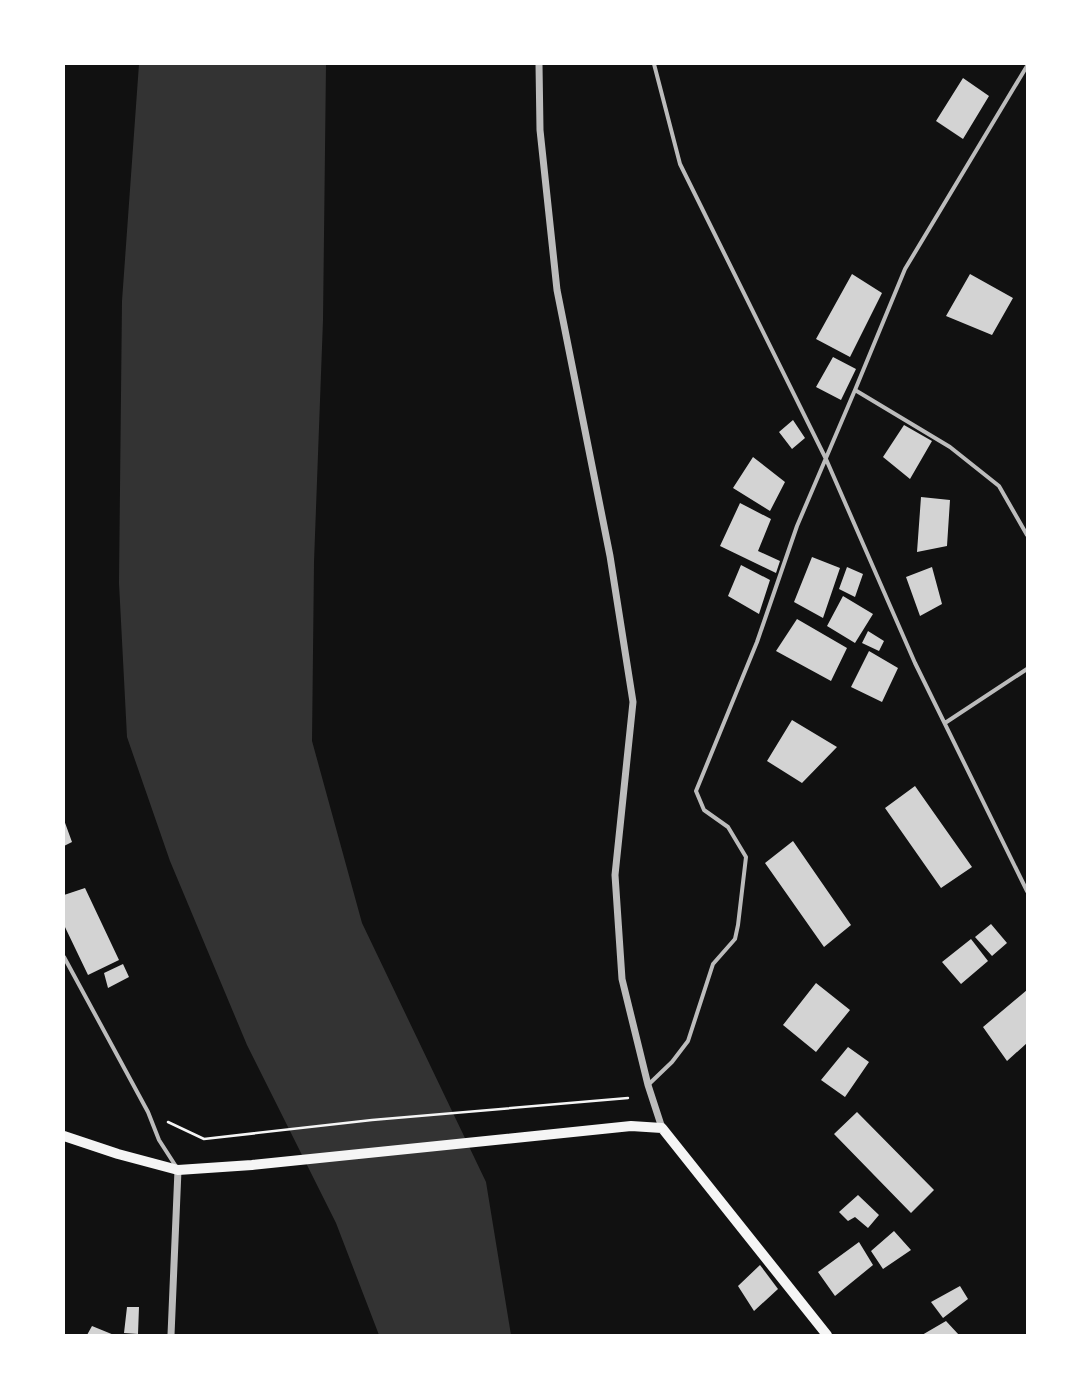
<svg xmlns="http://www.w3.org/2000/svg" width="1091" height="1399" font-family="'Open Sans',sans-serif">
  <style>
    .water { fill: #333 }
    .building { fill: #d3d3d3 }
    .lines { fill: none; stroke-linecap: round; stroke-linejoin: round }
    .path { stroke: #f5f5f5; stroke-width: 2.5 }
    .minor { stroke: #bcbcbc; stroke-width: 4 }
    .tertiary { stroke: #bcbcbc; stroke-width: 7 }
    .primary { stroke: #f5f5f5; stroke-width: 10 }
  </style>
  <rect width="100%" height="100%" fill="#111"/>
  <path class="water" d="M139,64H326L323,320L314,562L312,741L362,923L486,1182L511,1335H379L336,1223L247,1045L170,861L127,737L119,583L122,301Z"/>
  <path class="building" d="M963,78L989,96L963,139L936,121Z
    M852,274L882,293L850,357L816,339Z
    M970,274L1013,298L992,335L946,316Z
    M833,357L856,369L841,400L816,387Z
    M793,420L805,438L792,449L779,432Z
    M904,425L932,441L910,479L883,457Z
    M753,457L785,482L770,511L733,488Z
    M921,497L950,500L947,546L917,552Z
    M740,503L771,519L758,551L780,561L776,573L720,546Z
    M812,557L840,568L823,618L794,602Z
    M741,565L770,580L759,614L728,596Z
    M847,567L863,574L855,597L839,589Z
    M932,567L942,604L920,616L906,577Z
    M843,596L873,614L855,643L827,626Z
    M797,619L847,648L831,681L776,651Z
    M868,631L884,641L879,651L862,643Z
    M869,651L898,668L882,702L851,687Z
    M792,720L837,747L802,783L767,761Z
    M915,786L972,867L941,888L885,808Z
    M64,820L72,842L64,846Z
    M793,841L851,925L824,947L765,863Z
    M85,888L119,960L88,975L64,925V895Z
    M991,924L1007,943L992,956L975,937Z
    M971,939L988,961L961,984L942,962Z
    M123,964L129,977L108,988L104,973Z
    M816,983L850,1010L816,1052L783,1025Z
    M1027,990V1043L1007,1061L983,1027Z
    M848,1047L869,1062L845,1097L821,1080Z
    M857,1112L934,1190L911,1213L834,1134Z
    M858,1195L879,1215L868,1228L855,1217L848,1221L839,1212Z
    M894,1231L911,1250L883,1269L871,1251Z
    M859,1242L873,1265L835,1296L818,1272Z
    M760,1265L778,1289L754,1311L738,1286Z
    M960,1286L968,1299L943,1318L931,1302Z
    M127,1307H139L138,1334L124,1333Z
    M946,1321L959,1335H922Z
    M92,1326L114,1335H87Z"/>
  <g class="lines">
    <path class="path" d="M168,1122L204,1139L372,1120L628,1098"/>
    <path class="minor" d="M654,64L680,164L826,459L915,663L1027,891
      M855,390L905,269L1027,66
      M945,723L1027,669
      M64,957L148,1112L159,1140L177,1168
      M648,1085L672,1062L688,1041L713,964L735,939L738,925L746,857L728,827L704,810L696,791L757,642L797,526L855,390L950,447L999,486L1027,535"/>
    <path class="tertiary" d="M539,64L540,130L557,290L610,556L633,702L615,875L622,979L648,1085L662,1128
      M171,1335L178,1170"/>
    <path class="primary" d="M64,1136L118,1154L178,1170L252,1165L631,1126L662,1128L827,1335"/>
  </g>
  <rect width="1091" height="1399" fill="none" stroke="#ffffff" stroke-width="130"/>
</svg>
